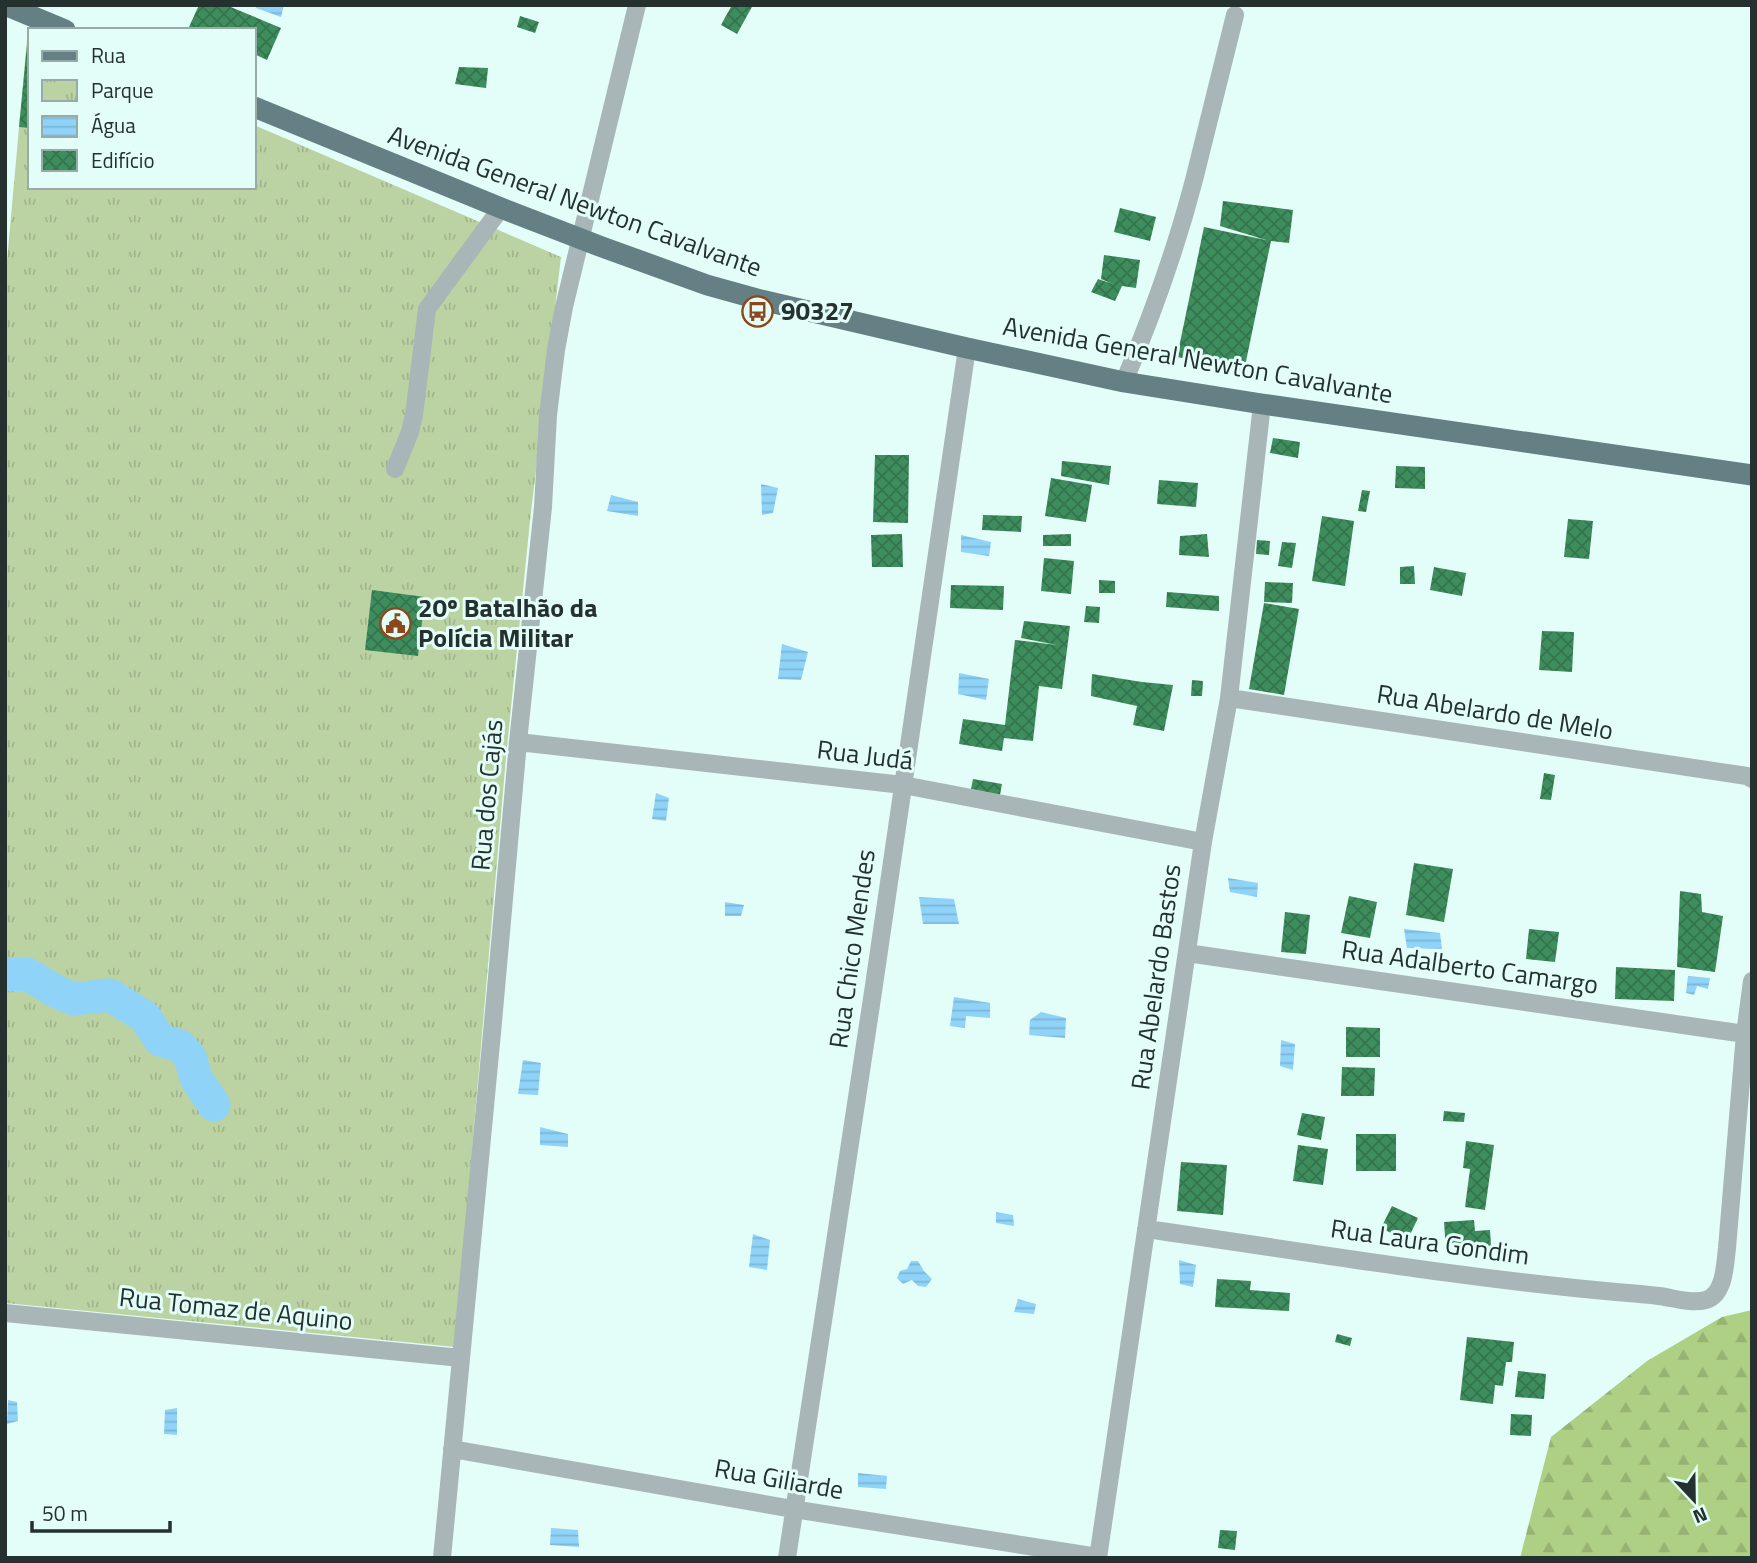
<svg xmlns="http://www.w3.org/2000/svg" width="1757" height="1563" font-family="'Titillium Web',sans-serif">
  <style>
    .forest { fill: url(#forest-firs) }
    .park { fill: url(#park-tufts) }
    .water { fill: url(#water-rules) }
    .lines { fill: none; stroke-linecap: round; stroke-linejoin: round }
    .river { stroke: #8fd3f8; stroke-width: 33 }
    .building { fill: url(#building-cross-hatch) }
    .minor { stroke: #a8b6b8; stroke-width: 18 }
    .major { stroke: #658084; stroke-width: 21 }
    .labels { text-anchor: middle; stroke-width: 6; stroke-linejoin: round; paint-order: stroke }
    .street-label { font-size: 26px; fill: #24312e; stroke: #e3fef8 }
    .poi-label { font-size: 26px; font-weight: bold; fill: #24312e; stroke: #e3fef8; text-anchor: start }
  </style>
  <defs>
    <pattern id="forest-firs" width="22" height="20" patternUnits="userSpaceOnUse" patternTransform="scale(1.75)"><rect width="22" height="20" fill="#aed084"/><path d="M5 1l3.5 6h-7zM16 11l3.5 6h-7z" fill="#96b372"/></pattern>
    <pattern id="park-tufts" width="24" height="20" patternUnits="userSpaceOnUse" patternTransform="scale(1.75)"><rect width="24" height="20" fill="#bbd2a2"/><path d="M3 7l-1-3M5 7V3M7 7l1-3M15 17l-1-3M17 17v-4M19 17l1-3" fill="none" stroke="#a1b58c"/></pattern>
    <pattern id="water-rules" width="6" height="5" patternUnits="userSpaceOnUse" patternTransform="scale(1.75)"><rect width="6" height="5" fill="#8fd3f8"/><path d="M0 2.5h6" fill="none" stroke="#7bb6d5"/></pattern>
    <pattern id="building-cross-hatch" width="8" height="8" patternUnits="userSpaceOnUse" patternTransform="scale(1.75)"><rect width="8" height="8" fill="#3e8d5d"/><path d="M0 0l8 8M0 8l8-8" fill="none" stroke="#34744d"/></pattern>
  </defs>
  <rect width="100%" height="100%" fill="#e3fef8"/>
  <path class="forest" d="M1752,1310V1558H1520L1551,1437L1647,1361L1722,1317Z"/>
  <path class="park" d="M28,28L32,30H30V187H254V125L561,257L530,521L506,757L455,1347L5,1303V283Z"/>
  <path class="water" d="M256,5H284L281,17L256,8Z
    M761,484L778,488L773,513L762,515Z
    M611,495L638,502V516L607,511Z
    M961,535L991,542L989,556L961,552Z
    M782,644L808,652L801,680L778,679Z
    M959,673L989,679L986,700L958,694Z
    M656,793L669,798L666,821L652,819Z
    M1228,878L1258,883L1257,897L1230,892Z
    M919,897L954,899L959,924H923Z
    M725,902L744,905L741,916H725Z
    M1404,929L1440,933L1442,949L1407,948Z
    M1688,976L1710,978L1708,989L1697,986L1694,995L1686,993Z
    M954,997L990,1003V1018L966,1016L965,1028L950,1026Z
    M1041,1012L1066,1018L1065,1038L1029,1035L1030,1020Z
    M1281,1040L1295,1044L1293,1070L1280,1066Z
    M523,1060L541,1063L538,1095L518,1094Z
    M540,1127L568,1134V1147L540,1145Z
    M996,1212L1013,1215L1014,1226L996,1223Z
    M753,1234L770,1240L767,1270L749,1267Z
    M1179,1260L1196,1265L1193,1287L1180,1284Z
    M911,1261H918L924,1271L932,1279L926,1287L918,1286L912,1280L903,1284L897,1278L900,1271L907,1269Z
    M1018,1299L1036,1304L1034,1314L1014,1312Z
    M8,1400L17,1402L18,1421L7,1424Z
    M177,1408V1435L164,1434L165,1410Z
    M858,1473L887,1476L886,1489L858,1487Z
    M551,1528L578,1530L579,1547L550,1545Z"/>
  <g class="lines">
    <path class="river" d="M5,975L27,974L57,992L74,999L110,995L145,1017L160,1040L180,1046L190,1057L196,1078L214,1105"/>
  </g>
  <path class="building" d="M199,5H226L281,28L267,60L254,54V30H196L189,27Z
    M732,5H753L737,34L721,25Z
    M520,16L539,22L535,33L517,27Z
    M28,35H30V128L19,127Z
    M459,67L488,68L486,88L455,84Z
    M1223,201L1293,210L1289,243L1271,241L1244,371L1177,357L1204,227L1266,240L1220,226Z
    M1120,208L1156,217L1150,241L1114,232Z
    M1104,255L1140,260L1136,288L1122,286L1115,301L1091,292L1098,279L1113,284L1101,279Z
    M1273,438L1300,442L1298,458L1270,453Z
    M875,455H909L908,523L873,522Z
    M1062,461L1111,466L1109,485L1061,476Z
    M1396,466L1425,467V489L1395,488Z
    M1051,478L1092,485L1086,522L1045,516Z
    M1159,480L1198,483L1196,507L1157,504Z
    M1362,490L1370,491L1366,512L1358,511Z
    M983,515L1022,516L1021,532L982,530Z
    M1322,516L1354,521L1345,586L1312,581Z
    M1568,519L1593,521L1589,559L1564,557Z
    M902,534L903,567H872L871,535Z
    M1071,534V546H1043V535Z
    M1207,534L1209,557L1179,555L1180,536Z
    M1257,540L1270,541L1269,555L1256,554Z
    M1282,542L1296,543L1292,568L1278,566Z
    M1044,558L1074,561L1071,594L1041,591Z
    M1414,566L1415,584H1400V567Z
    M1434,567L1466,573L1462,596L1430,590Z
    M1099,580L1115,581V593H1099Z
    M1265,582L1293,583L1292,603L1264,602Z
    M951,585L1004,586L1003,610L950,608Z
    M372,590L425,597L418,656L365,650Z
    M1167,592L1219,596V611L1166,607Z
    M1264,603L1299,609L1284,695L1249,689Z
    M1086,606L1100,607L1099,623L1084,622Z
    M1024,621L1070,626L1062,689L1039,686L1033,741L1004,738L1002,751L959,744L963,719L1005,725L1015,640L1057,645L1021,638Z
    M1542,631L1574,632L1572,672L1539,670Z
    M1092,674L1142,682L1173,685L1164,731L1133,725L1137,706L1091,696Z
    M1192,680L1203,681L1202,696H1191Z
    M1544,773L1555,775L1551,800L1540,799Z
    M973,779L1002,784L1000,795L971,789Z
    M1414,863L1453,869L1444,922L1406,915Z
    M1680,891L1701,894L1702,912L1723,916L1715,972L1677,967Z
    M1349,896L1377,902L1370,938L1341,933Z
    M1285,912L1310,915L1306,954L1281,952Z
    M1529,929L1559,932L1555,962L1526,959Z
    M1616,967L1675,970L1674,1001L1615,999Z
    M1346,1027L1380,1028V1057H1346Z
    M1342,1067L1375,1068L1374,1096H1341Z
    M1444,1111L1465,1113L1464,1122L1443,1121Z
    M1302,1113L1325,1117L1321,1140L1297,1135Z
    M1356,1134H1396V1171H1356Z
    M1466,1141L1494,1145L1485,1210L1465,1207L1470,1169L1463,1168Z
    M1298,1145L1328,1149L1323,1185L1293,1181Z
    M1181,1162L1227,1165L1223,1215L1177,1211Z
    M1392,1206L1418,1218L1407,1241L1381,1228Z
    M1474,1220L1475,1231L1490,1230L1491,1246L1446,1249L1444,1222Z
    M1217,1279L1251,1281L1250,1290L1290,1293L1289,1311L1215,1307Z
    M1337,1334L1352,1338L1350,1346L1335,1342Z
    M1467,1337L1514,1342L1512,1362H1506L1503,1386L1495,1385L1493,1404L1460,1400Z
    M1518,1371L1546,1374L1544,1399L1515,1397Z
    M1511,1414L1532,1415L1531,1436L1510,1435Z
    M1220,1530L1237,1531L1235,1550L1218,1548Z"/>
  <g class="lines">
    <path class="minor" d="M1124,382C1152,316 1176,249 1194,180C1208,125 1221,70 1235,15
      M395,469L410,432L414,415L427,309L501,208
      M1229,698L1747,776L1752,779
      M518,742L903,785L1203,842
      M1187,953L1745,1034
      M1146,1229C1302,1251 1460,1278 1616,1292C1630,1293 1645,1294 1659,1296C1674,1298 1691,1304 1706,1300C1725,1294 1725,1264 1727,1248L1745,1034L1752,981
      M5,1313L461,1358
      M452,1449L793,1509L1098,1557
      M442,1558L492,1033L518,742L543,507L548,415L556,350L564,307L637,5
      M787,1558L873,992L967,348
      M1098,1558L1203,842L1229,698L1262,404"/>
    <path class="major" d="M5,5L65,30
      M254,107L501,208L602,247L707,285L761,300L967,348L1124,382L1262,404L1752,475"/>
  </g>
  <defs>
    <symbol id="bus-ring" viewBox="-11 -11 22 22"><circle r="9.5" fill="#e3fef8" stroke="#8c471c" stroke-width="1.5"/><path d="M-5-6H5V4H4V6H2V4H-2V6H-4V4H-5ZM-3.5-4V0h7V-4ZM-3.5 1.2v1.5H-2V1.2ZM2 1.2v1.5H3.5V1.2Z" fill="#8c471c"/></symbol>
    <symbol id="civic-ring" viewBox="-11 -11 22 22"><circle r="9.5" fill="#e3fef8" stroke="#8c471c" stroke-width="1.5"/><path d="M-.6-6.5H3V-4.5H.6V-3L4-1V1h2V6H-6V1h2V-1L-.6-3ZM-1.2 2.5V6h2.4V2.5Z" fill="#8c471c"/></symbol>
  </defs>
  <g fill-rule="evenodd">
    <use href="#bus-ring" x="740" y="294" width="35" height="35"/>
    <use href="#civic-ring" x="378" y="606" width="35" height="35"/>
  </g>
  <g class="labels">
    <g class="street-label">
      <text transform="translate(575 201) rotate(20)" y="9">Avenida General Newton Cavalvante</text>
      <text transform="translate(1198 360) rotate(10)" y="9">Avenida General Newton Cavalvante</text>
      <text transform="translate(1495 712) rotate(9)" y="9">Rua Abelardo de Melo</text>
      <text transform="translate(865 755) rotate(7)" y="9">Rua Judá</text>
      <text transform="translate(487 795) rotate(-85)" y="9">Rua dos Cajás</text>
      <text transform="translate(852 949) rotate(-82)" y="9">Rua Chico Mendes</text>
      <text transform="translate(1470 967) rotate(8)" y="9">Rua Adalberto Camargo</text>
      <text transform="translate(1156 977) rotate(-82)" y="9">Rua Abelardo Bastos</text>
      <text transform="translate(1430 1242) rotate(8)" y="9">Rua Laura Gondim</text>
      <text transform="translate(236 1309) rotate(6)" y="9">Rua Tomaz de Aquino</text>
      <text transform="translate(779 1479) rotate(10)" y="9">Rua Giliarde</text>
    </g>
    <g class="poi-label">
      <text x="781" y="320">90327</text>
      <text x="418" y="617">20º Batalhão da<tspan x="418" dy="30">Polícia Militar</tspan></text>
    </g>
  </g>
  <rect width="1757" height="1563" fill="none" stroke="#24312e" stroke-width="14"/>
  <rect x="28" y="28" width="228" height="161" fill="#e3fef8" stroke="#97aca7" stroke-width="2"/>
  <rect x="42" y="51" width="35" height="10" fill="#658084" stroke="#97aca7" stroke-width="2"/>
  <text x="91" y="63" font-size="21" fill="#24312e">Rua</text>
  <rect x="42" y="80" width="35" height="21" fill="url(#park-tufts)" stroke="#97aca7" stroke-width="2"/>
  <text x="91" y="98" font-size="21" fill="#24312e">Parque</text>
  <rect x="42" y="116" width="35" height="21" fill="url(#water-rules)" stroke="#97aca7" stroke-width="2"/>
  <text x="91" y="133" font-size="21" fill="#24312e">Água</text>
  <rect x="42" y="150" width="35" height="21" fill="url(#building-cross-hatch)" stroke="#97aca7" stroke-width="2"/>
  <text x="91" y="168" font-size="21" fill="#24312e">Edifício</text>
  <g transform="translate(1694 1500) rotate(158)" stroke="#e3fef8" stroke-width="5" paint-order="stroke">
  <path d="M0-5L12 26L0 18L-12 26Z" fill="#24312e"/>
  <text y="-10" font-size="19" font-weight="bold" text-anchor="middle" fill="#24312e">N</text>
  </g>
  <path d="M32 1521v10h138v-10" fill="none" stroke="#24312e" stroke-width="3.5"/>
  <text x="42" y="1521" font-size="21" fill="#24312e" stroke="#e3fef8" stroke-width="5" paint-order="stroke">50 m</text>
</svg>
